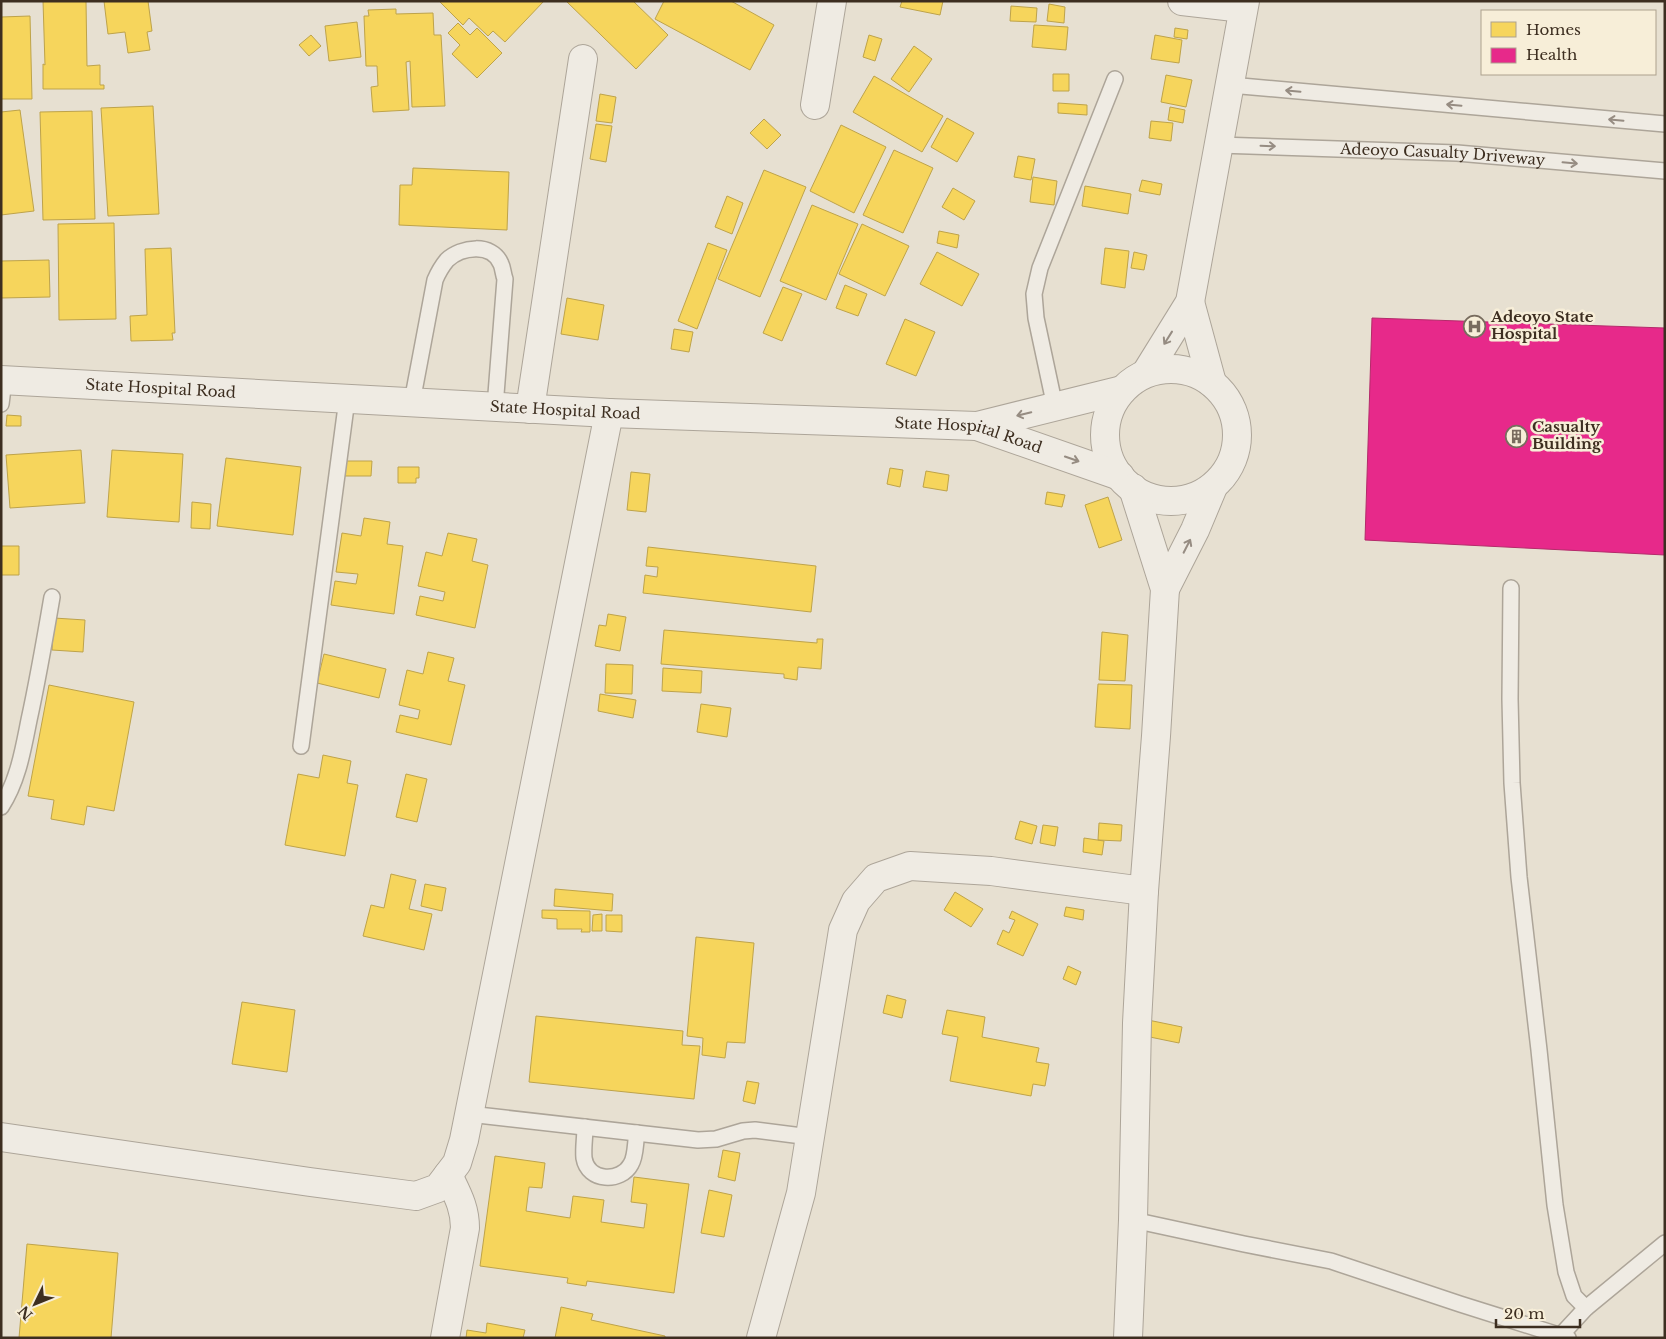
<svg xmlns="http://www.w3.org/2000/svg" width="1666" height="1339" font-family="'Libre Baskerville',serif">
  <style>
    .homes { fill: #f6d55c; stroke: #bea34a }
    .health { fill: #e7298a; stroke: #b42a6a }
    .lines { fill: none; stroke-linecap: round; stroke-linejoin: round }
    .lane-casing { stroke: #ada599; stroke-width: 18 }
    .street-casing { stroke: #ada599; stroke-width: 30 }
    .lane { stroke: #efebe3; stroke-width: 15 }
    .street { stroke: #efebe3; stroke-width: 28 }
    .oneway { stroke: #968c82 }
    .labels { text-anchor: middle; stroke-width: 5; stroke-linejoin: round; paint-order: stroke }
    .street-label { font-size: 15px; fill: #3d2e20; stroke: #f7eed8 }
    .poi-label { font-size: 15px; font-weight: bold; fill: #3d2e20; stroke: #f7eed8; text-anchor: start }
  </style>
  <rect width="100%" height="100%" fill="#e7e0d1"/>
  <path class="homes" d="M43,1H86L87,66L100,65V85H104V89H43V64L45,65Z
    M104,1H148L152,31L147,32L150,50L128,53L125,32L108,34Z
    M441,1H544L505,42L493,31L488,36L469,18L463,25L440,2Z
    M566,1H633L668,35L636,69Z
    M664,1H731L774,25L750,70L655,19Z
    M902,1H943L940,15L900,7Z
    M1049,4L1065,7L1064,23L1047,21Z
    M1011,6L1037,8L1036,22L1010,21Z
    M396,9V14L433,13L434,35H441L445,106L412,107L410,61L406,62L409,110L373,112L371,87L378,86L377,66H366L364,16H369L368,10Z
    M30,16L32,99H1V17Z
    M357,22L361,57L329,61L325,26Z
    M458,23L470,35L477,28L502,53L477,78L452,54L460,45L448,33Z
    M1034,25L1068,27L1066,50L1032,47Z
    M1175,28L1188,30L1187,39L1174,37Z
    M311,35L321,46L309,56L299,45Z
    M869,35L882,39L875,61L863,57Z
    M1155,35L1182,40L1179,63L1151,59Z
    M914,46L932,59L909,92L891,79Z
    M1053,74H1069V91H1053Z
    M1166,75L1192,80L1186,107L1161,102Z
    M874,76L943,116L922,152L853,112Z
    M600,94L616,97L612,123L596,121Z
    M1058,103L1087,105V115L1058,113Z
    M153,106L159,214L108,216L101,108Z
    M1170,107L1185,110L1183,123L1168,120Z
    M20,110L34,211L1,215V112Z
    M92,111L95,219L43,220L40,112Z
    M947,118L974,133L957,162L931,147Z
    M764,119L781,135L767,149L750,133Z
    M1151,121L1173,123L1171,141L1149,138Z
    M596,124L612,126L606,162L590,159Z
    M841,125L886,147L854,213L810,191Z
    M894,150L933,168L903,233L863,215Z
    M1018,156L1035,159L1031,180L1014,177Z
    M413,168L509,172L507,230L399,225L400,185H412Z
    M764,170L806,187L760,297L718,279Z
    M1033,177L1057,181L1054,205L1030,202Z
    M1142,180L1162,184L1160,195L1139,191Z
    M1085,186L1131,194L1128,214L1082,206Z
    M953,188L975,201L964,220L942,207Z
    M727,196L743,203L732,234L715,227Z
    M812,205L858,224L826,300L780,281Z
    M114,223L116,319L59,320L58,224Z
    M862,224L909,246L885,296L839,274Z
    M939,231L959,235L957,248L937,243Z
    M708,243L727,250L697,329L678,321Z
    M171,248L175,333H172L173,340L131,341L130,316L147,315L145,249Z
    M1105,248L1129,251L1125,288L1101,284Z
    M937,252L979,274L962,306L920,284Z
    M1134,252L1147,255L1144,270L1131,268Z
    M49,260L50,297L1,298V261Z
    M845,285L867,294L858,316L836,308Z
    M783,287L802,294L782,341L763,333Z
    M567,298L604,305L598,340L561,334Z
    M905,319L935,332L916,376L886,364Z
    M674,329L693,332L689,352L671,349Z
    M7,415L21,416V426H6Z
    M81,450L85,503L10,508L6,455Z
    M112,450L183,454L179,522L107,517Z
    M226,458L301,467L293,535L217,526Z
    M344,461H372L371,476H344Z
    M398,467H419V478H416V483H398Z
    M890,468L903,470L900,487L887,484Z
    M926,471L949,475L947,491L923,487Z
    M631,472L650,474L646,512L627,510Z
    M1047,492L1065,495L1062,507L1045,504Z
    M1108,497L1122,540L1099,548L1085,505Z
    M192,502L211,504L210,529L191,528Z
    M364,518L390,522L387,544L403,546L394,614L331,605L335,581L356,584L358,574L336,572L342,533L361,536Z
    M448,533L477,539L472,561L488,565L475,628L416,615L420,596L443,601L445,592L418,586L426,552L442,556Z
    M1,546H19V575H1Z
    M648,547L816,566L811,612L643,593L645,575L657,577L658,567L646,566Z
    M608,614L626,617L620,651L595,646L599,625L606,626Z
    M54,618L85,620L83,652L52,650Z
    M664,630L817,643V639H823L821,669L798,667L797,680L784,678V674L661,664Z
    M1102,632L1128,635L1125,681L1099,680Z
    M428,652L454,658L448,681L465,685L451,745L396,732L400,715L418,719L420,710L399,705L407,670L423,674Z
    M324,654L386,669L379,698L317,683Z
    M606,664L633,665L632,694L605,693Z
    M663,668L702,671L701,693L662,691Z
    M1098,684L1132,685L1130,729L1095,727Z
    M49,685L134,702L114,811L87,806L84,825L51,819L54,800L28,796Z
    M600,694L636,700L633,718L598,711Z
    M701,704L731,708L727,737L697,732Z
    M323,755L351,761L347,783L358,785L345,856L285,845L298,774L319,778Z
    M406,774L427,779L417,822L396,817Z
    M1020,821L1037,826L1032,844L1015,839Z
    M1099,823L1122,825L1121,841L1098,840Z
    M1043,825L1058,827L1055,846L1040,843Z
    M1084,838L1104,841L1102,855L1083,852Z
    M391,874L416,880L409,909L432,914L424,950L363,936L371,905L384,908Z
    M425,884L446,888L442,911L421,906Z
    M555,889L613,894L612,911L554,906Z
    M955,892L983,909L971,927L944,910Z
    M1066,907L1084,910L1083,920L1064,916Z
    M542,910L590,911V932H581L582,929H557V919L542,918Z
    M1012,911L1038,924L1023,956L997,944L1003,930L1009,933L1015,920L1009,918Z
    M602,914V931H592L593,915Z
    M606,915H622V932L606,931Z
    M696,937L754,943L745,1043L727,1042L725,1058L702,1055L703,1038L687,1036Z
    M1068,966L1081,972L1076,985L1063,979Z
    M887,995L906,1000L902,1018L883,1013Z
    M242,1002L295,1010L287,1072L232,1064Z
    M947,1010L985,1017L982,1037L1039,1048L1036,1062L1049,1064L1045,1086L1033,1084L1031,1096L950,1081L958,1037L942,1034Z
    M536,1016L683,1031L682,1045L700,1046L694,1099L529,1082Z
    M1148,1020L1182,1027L1179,1043L1145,1036Z
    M747,1081L759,1083L755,1104L743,1101Z
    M723,1150L740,1153L735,1181L718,1177Z
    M495,1156L545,1163L542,1188L529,1187L526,1211L570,1218L573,1196L604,1200L601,1222L644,1228L647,1204L631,1202L634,1177L689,1184L674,1293L587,1281L586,1286L567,1283L568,1278L480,1266Z
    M709,1190L732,1195L724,1237L701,1233Z
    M27,1244L118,1253L111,1338H19Z
    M561,1307L593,1314L591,1320L665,1336V1338H555Z
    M487,1323L525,1330L523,1338H466L467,1330L486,1333Z"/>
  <path class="health" d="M1372,318L1665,328V555L1365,540Z"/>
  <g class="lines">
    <defs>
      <g id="lane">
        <path d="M1230,85L1665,124"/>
        <path id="s1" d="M1219,145L1457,153L1665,171"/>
        <path d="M412,402L435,280C438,273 442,266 447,260C461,247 492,242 501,264C503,268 503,274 505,279L495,407"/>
        <path d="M1,404L4,380"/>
        <path d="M1055,407L1036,318L1034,294L1040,268L1115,79"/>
        <path d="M1511,588L1510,699L1512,783L1519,877L1539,1050L1555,1205L1566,1272L1574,1296L1586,1308"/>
        <path d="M301,746L347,399"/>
        <path d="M1,807C18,781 23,750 29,720C38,679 45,638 52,597"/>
        <path d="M469,1114L698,1140L716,1139L743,1131L755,1130L810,1137"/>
        <path d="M585,1127C585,1137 583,1148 584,1158C588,1182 621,1183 631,1164C636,1156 635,1143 637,1133"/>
        <path d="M1133,1220L1244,1244L1331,1261L1460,1304L1568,1338"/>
        <path d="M1561,1335L1586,1308L1665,1243"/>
      </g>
      <g id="street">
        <path d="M1182,1L1243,8"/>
        <path d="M815,105L832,1"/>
        <path d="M1190,302L1212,383"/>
        <circle cx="1171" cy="435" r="66"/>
        <path d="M1146,373L1190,302L1245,1"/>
        <path id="s2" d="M1,380L609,413L977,426L1120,476"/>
        <path d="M530,409L583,59"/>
        <path d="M977,426L1122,390"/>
        <path d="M1165,589L1195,530L1213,487"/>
        <path d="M1,1137L310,1182L416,1196L438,1188L457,1163L464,1140L609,413"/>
        <path d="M445,1338L465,1228C465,1207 457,1194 448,1175"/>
        <path d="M761,1338L801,1193L843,930L856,901L876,878L910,866L991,871L1144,891"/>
        <path d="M1128,1338L1133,1220L1137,1023L1144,891L1156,736L1165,589L1133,488"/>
      </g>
    </defs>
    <use href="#lane" class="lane-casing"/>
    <use href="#street" class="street-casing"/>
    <use href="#lane" class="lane"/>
    <use href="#street" class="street"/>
  </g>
  <defs><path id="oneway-shaft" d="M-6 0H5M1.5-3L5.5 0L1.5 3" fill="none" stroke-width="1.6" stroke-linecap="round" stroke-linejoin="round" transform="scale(1.25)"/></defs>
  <g class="oneway">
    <use href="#oneway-shaft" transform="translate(1293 91) rotate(-175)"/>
    <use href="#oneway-shaft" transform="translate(1454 105) rotate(-175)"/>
    <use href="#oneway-shaft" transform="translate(1616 120) rotate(-175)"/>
    <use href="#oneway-shaft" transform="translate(1268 146) rotate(2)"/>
    <use href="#oneway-shaft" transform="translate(1570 163) rotate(5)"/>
    <use href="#oneway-shaft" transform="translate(1168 338) rotate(122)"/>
    <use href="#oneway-shaft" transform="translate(1024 414) rotate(166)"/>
    <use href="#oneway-shaft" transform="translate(1072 459) rotate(19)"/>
    <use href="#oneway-shaft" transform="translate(1187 546) rotate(-63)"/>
  </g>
  <defs>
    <symbol id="hospital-ring" viewBox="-11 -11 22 22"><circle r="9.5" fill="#f7eed8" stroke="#786c5e" stroke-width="1.5"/><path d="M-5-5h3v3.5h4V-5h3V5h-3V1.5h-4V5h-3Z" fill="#786c5e"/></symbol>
    <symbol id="building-ring" viewBox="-11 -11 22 22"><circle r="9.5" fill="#f7eed8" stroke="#786c5e" stroke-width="1.5"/><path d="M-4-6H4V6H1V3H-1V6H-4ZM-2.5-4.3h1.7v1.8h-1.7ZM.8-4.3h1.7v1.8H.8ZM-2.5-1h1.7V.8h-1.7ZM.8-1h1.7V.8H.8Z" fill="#786c5e"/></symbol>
  </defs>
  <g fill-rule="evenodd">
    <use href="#hospital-ring" x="1462" y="314" width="25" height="25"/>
    <use href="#building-ring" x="1504" y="424" width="25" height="25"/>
  </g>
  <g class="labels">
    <g class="street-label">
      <text dy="5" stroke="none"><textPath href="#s1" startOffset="224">Adeoyo Casualty Driveway</textPath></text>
      <text dy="5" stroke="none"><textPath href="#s2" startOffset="160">State Hospital Road</textPath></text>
      <text dy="5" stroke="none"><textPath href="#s2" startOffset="565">State Hospital Road</textPath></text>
      <text dy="5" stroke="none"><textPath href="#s2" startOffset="970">State Hospital Road</textPath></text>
    </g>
    <g class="poi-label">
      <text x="1491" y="322">Adeoyo State<tspan x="1491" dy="17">Hospital</tspan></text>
      <text x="1532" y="432">Casualty<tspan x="1532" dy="17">Building</tspan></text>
    </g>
  </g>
  <rect width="1666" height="1339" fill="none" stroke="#3d2e20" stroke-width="5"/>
  <rect x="1481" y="10" width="175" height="65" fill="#f7eed8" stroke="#ada18e"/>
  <rect x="1491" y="22" width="25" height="15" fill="#f6d55c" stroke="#ada18e"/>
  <text x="1526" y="35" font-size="15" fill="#3d2e20">Homes</text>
  <rect x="1491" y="48" width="25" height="15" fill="#e7298a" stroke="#ada18e"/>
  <text x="1526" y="60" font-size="15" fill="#3d2e20">Health</text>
  <g transform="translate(35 1304) rotate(227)" stroke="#f7eed8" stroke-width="4" paint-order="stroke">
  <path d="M0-4L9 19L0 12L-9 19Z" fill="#3d2e20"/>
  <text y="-8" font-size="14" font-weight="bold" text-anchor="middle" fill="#3d2e20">N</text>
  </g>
  <path d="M1496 1319v8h84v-8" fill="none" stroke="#3d2e20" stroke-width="2.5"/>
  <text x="1504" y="1319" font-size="15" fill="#3d2e20" stroke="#f7eed8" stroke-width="4" paint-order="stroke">20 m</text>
</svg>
